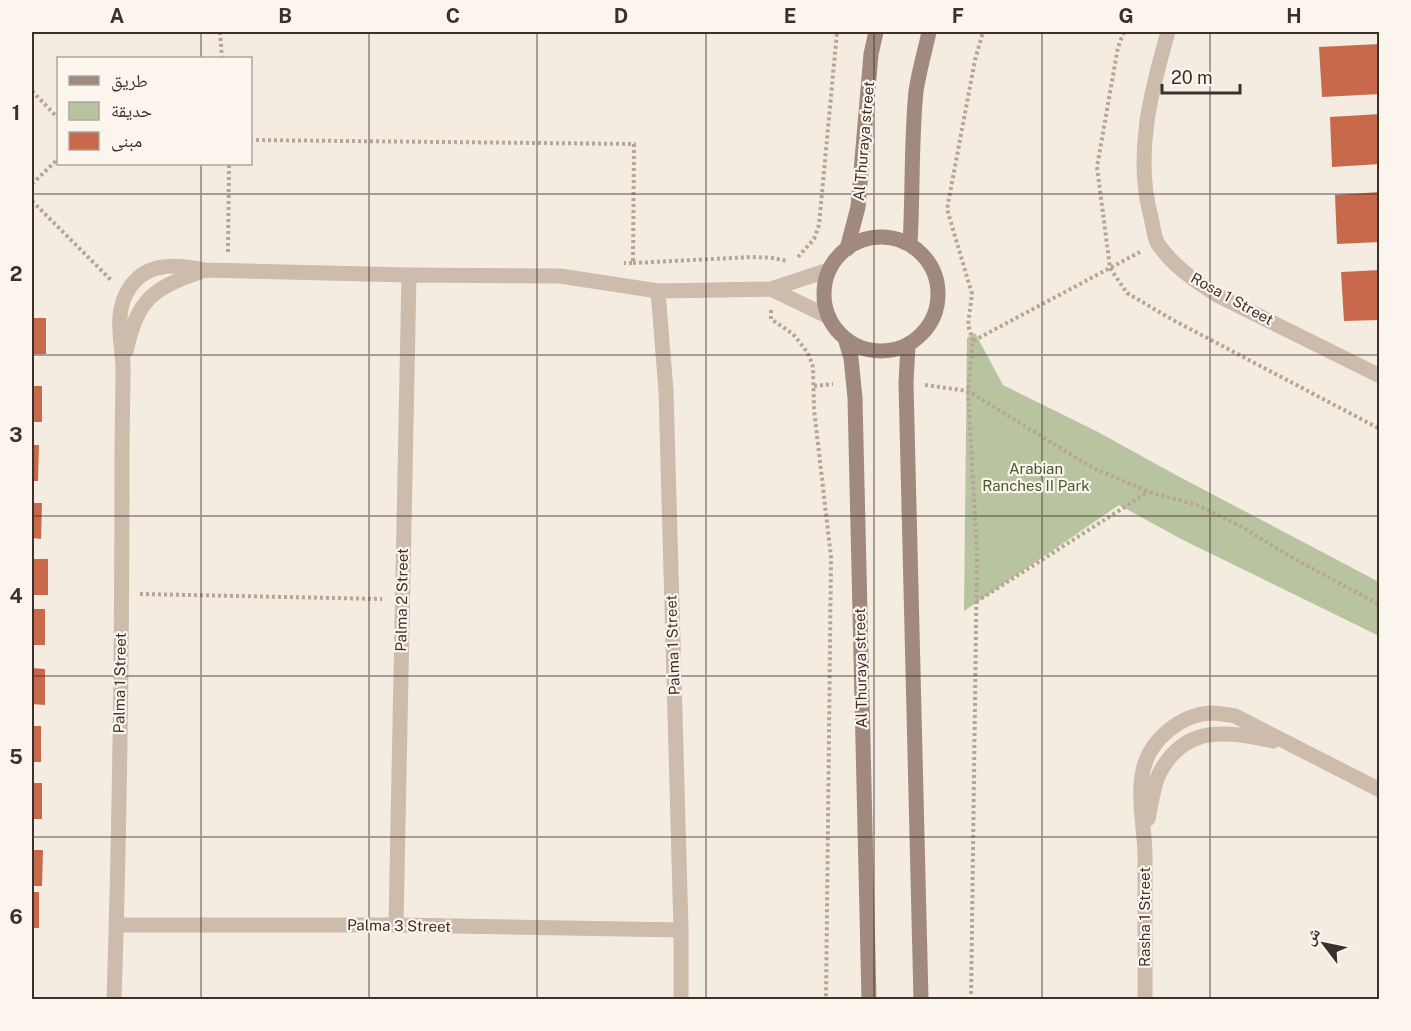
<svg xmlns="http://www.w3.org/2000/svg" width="1411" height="1031" font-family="'Public Sans','Noto Naskh Arabic',sans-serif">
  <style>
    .green { fill: #b8c4a0 }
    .building { fill: #c8694b }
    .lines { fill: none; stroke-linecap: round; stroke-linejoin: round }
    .path { stroke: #b9a596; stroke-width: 4; stroke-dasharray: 3 3; stroke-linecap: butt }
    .street { stroke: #cdbbac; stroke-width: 15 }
    .secondary { stroke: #a18a7d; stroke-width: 15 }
    .grid { fill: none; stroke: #3b302b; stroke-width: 1.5; stroke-opacity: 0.55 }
    .labels { text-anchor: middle; stroke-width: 4.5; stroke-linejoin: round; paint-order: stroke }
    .street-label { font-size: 15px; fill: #3b302b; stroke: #fbf5ee }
    .park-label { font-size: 15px; fill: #4a5a2e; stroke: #fbf5ee }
    .neatline { fill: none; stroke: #3b302b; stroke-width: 2 }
    .grid-label { font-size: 20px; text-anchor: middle; font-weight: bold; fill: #3b302b }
  </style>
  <rect width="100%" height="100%" fill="#f4ebe1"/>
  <path class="green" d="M975,333L1003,385L1098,432L1176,475L1379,582V636L1181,539L1119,505L964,611L967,338Z"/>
  <path class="building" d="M1380,44V94L1322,97L1319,47Z
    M1380,114V164L1332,167L1330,117Z
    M1380,192V242L1337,244L1335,195Z
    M1380,270V320L1344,321L1341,272Z
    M32,318H46V354H32Z
    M32,386H42V422H32Z
    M32,445H39L38,481H32Z
    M32,503H42L41,539L32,538Z
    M32,559H48V595H32Z
    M32,609H45V645H32Z
    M32,668L45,669V705L32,704Z
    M32,726H41V762H32Z
    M32,783H42V819H32Z
    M32,850H43L42,886H32Z
    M32,892H39V928H32Z"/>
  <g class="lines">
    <path class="path" d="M220,32L222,58
      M1124,32L1118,47L1097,167L1110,268L1127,293L1173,320L1380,429
      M32,91L58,118
      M250,140L634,144L633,263H624
      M32,184L58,159
      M32,201L112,281
      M228,252L229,164
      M798,257L814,239L819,225L837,32
      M633,263L752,257L773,258L787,261
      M771,310V319L793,334L808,353L813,367L814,409L831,557L826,1000
      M973,341L968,325L972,294L947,209L975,60L983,32
      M925,385L968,391L1093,468L1149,492L1197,505L1242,527L1300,562L1380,605
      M814,386L833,384
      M140,594L382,599
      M976,602L1148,492
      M971,1000L977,553L968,391L973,341L1140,252"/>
    <path class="street" d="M1168,32C1151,91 1134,155 1151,217C1153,226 1154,237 1158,244C1173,266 1195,281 1217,295L1380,376
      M771,289L829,317
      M658,291L666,391L681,930V1000
      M126,351C138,298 153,288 203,271
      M1148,819C1151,805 1153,787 1159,774C1185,724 1226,731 1273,741
      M117,925H396L681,930
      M396,925L409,275
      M114,1000C120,818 122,636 122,454C122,425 123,396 123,367C122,344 115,318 125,296C141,262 173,263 204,270L409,275L560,276L658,291L771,289L829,270
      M1145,1000C1145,952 1145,905 1145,857C1145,830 1137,798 1143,771C1149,740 1181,714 1212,713C1219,713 1227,715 1235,716L1380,790"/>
    <path class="secondary" d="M824 294a57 57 0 1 1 114 0a57 57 0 1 1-114 0Z
      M910,244C913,193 911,142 916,91C919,71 925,51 929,32
      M847,249L858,207L871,54L876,32
      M845,338L851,358L855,398L869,1000
      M908,344L906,383L921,1000"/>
  </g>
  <path class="grid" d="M201,32V58M369,32V1000M537,32V1000M706,32V1000M874,32V1000M1042,32V1000M1210,32V1000M201,164V1000M32,194H1380M32,355H1380M32,516H1380M32,676H1380M32,837H1380"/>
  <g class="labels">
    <g class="street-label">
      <text transform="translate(864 141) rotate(-85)" y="5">Al Thuraya street</text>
      <text transform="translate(1232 299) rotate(29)" y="5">Rosa 1 Street</text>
      <text transform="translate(402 600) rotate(-89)" y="5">Palma 2 Street</text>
      <text transform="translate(673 645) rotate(-92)" y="5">Palma 1 Street</text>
      <text transform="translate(861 668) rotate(-91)" y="5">Al Thuraya street</text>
      <text transform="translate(120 683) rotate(-89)" y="5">Palma 1 Street</text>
      <text transform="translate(1145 917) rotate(-90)" y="5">Rasha 1 Street</text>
      <text transform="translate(399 926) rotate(1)" y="5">Palma 3 Street</text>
    </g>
    <g class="park-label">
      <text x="1036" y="474">Arabian<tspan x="1036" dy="17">Ranches II Park</tspan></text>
    </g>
  </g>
  <rect width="1411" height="1031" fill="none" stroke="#fbf5ee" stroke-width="66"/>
  <rect x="57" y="57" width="195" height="108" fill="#fbf5ee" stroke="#aea6a0" stroke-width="1.5"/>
  <rect x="69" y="76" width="30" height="9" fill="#a18a7d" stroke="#aea6a0" stroke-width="1.5"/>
  <text x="111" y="87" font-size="18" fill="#3b302b">طريق</text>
  <rect x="69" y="102" width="30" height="18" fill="#b8c4a0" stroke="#aea6a0" stroke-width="1.5"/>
  <text x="111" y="117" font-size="18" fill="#3b302b">حديقة</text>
  <rect x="69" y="132" width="30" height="18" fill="#c8694b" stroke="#aea6a0" stroke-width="1.5"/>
  <text x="111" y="147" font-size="18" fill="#3b302b">مبنى</text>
  <g transform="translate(1324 944) rotate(302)" stroke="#fbf5ee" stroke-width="4.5" paint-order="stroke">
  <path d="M0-4.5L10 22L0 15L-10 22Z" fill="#3b302b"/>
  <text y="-9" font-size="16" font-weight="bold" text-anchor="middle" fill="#3b302b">ش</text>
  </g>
  <path d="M1162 84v9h78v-9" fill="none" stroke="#3b302b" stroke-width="3"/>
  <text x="1171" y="84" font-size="18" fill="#3b302b" stroke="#fbf5ee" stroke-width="4.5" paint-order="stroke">20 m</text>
  <rect x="33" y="33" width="1345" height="965" class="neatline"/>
  <g class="grid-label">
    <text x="117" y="23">A</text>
    <text x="285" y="23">B</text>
    <text x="453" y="23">C</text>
    <text x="621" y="23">D</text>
    <text x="790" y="23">E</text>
    <text x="958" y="23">F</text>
    <text x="1126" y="23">G</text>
    <text x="1294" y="23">H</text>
    <text x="16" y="120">1</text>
    <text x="16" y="281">2</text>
    <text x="16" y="442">3</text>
    <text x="16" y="603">4</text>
    <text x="16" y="764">5</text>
    <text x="16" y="924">6</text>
  </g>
</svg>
